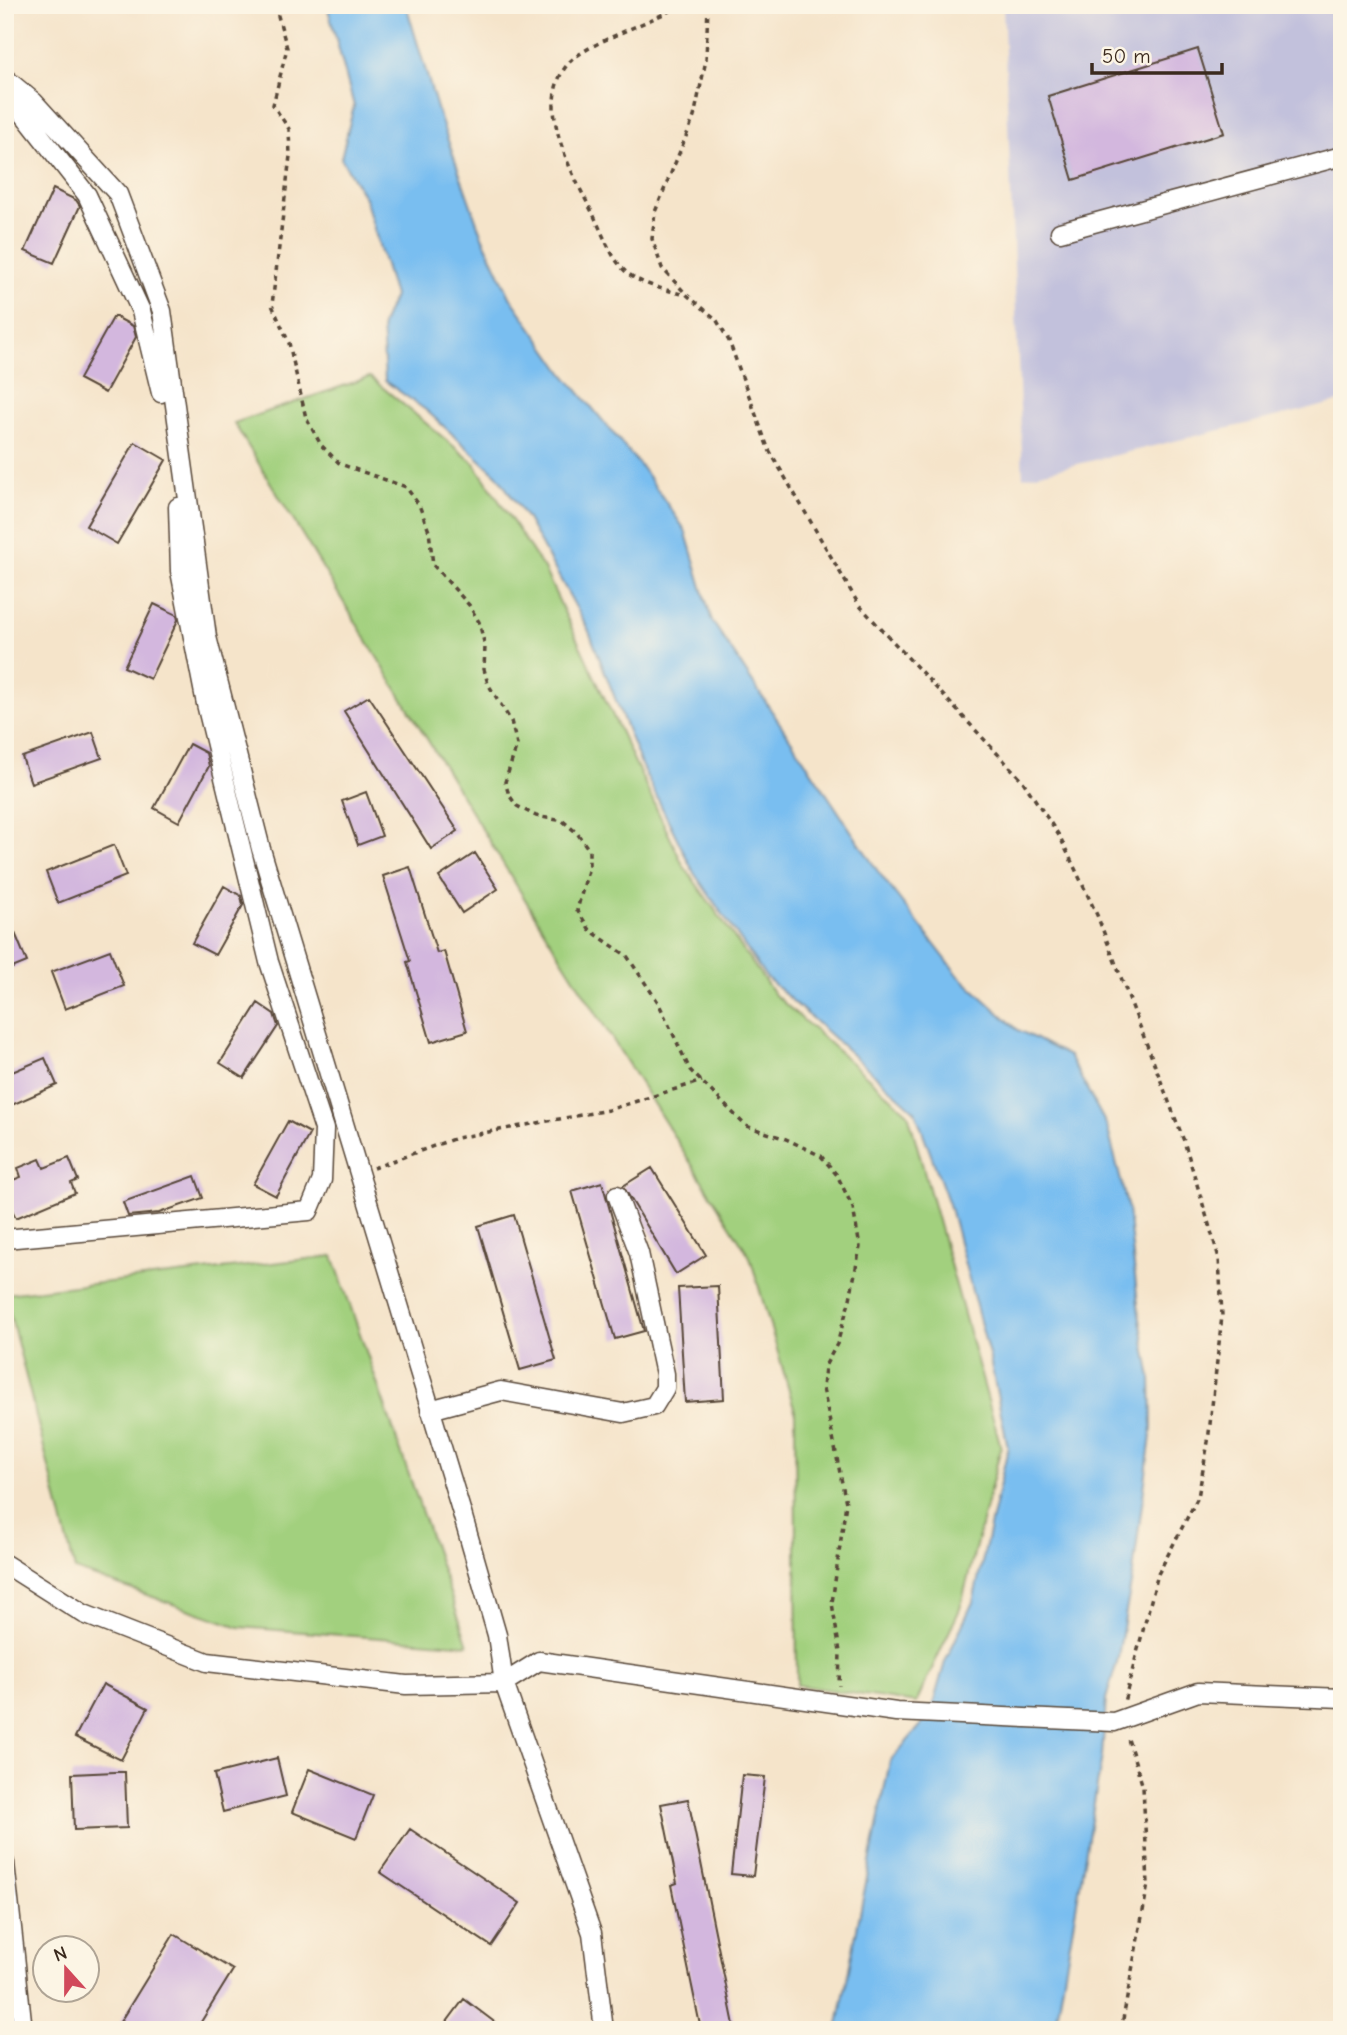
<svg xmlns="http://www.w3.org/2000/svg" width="1347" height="2035" font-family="'Comic Neue',sans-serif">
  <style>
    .industrial { fill: #c2c1dc }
    .green { fill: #a2d07e; stroke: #6e7d4e; stroke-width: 2 }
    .water { fill: #79bef0; stroke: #5a7487; stroke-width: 2 }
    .building { fill: #d3b7de }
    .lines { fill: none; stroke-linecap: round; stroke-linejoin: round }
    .minor-casing { stroke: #574638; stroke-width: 21 }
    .path { stroke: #574638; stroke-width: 3.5; stroke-dasharray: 5 5; stroke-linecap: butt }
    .minor { stroke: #fff; stroke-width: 18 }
  </style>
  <rect width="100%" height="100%" fill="#fcf5e5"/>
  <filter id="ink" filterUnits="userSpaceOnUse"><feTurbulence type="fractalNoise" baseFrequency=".0143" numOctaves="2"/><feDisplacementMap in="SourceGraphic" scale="14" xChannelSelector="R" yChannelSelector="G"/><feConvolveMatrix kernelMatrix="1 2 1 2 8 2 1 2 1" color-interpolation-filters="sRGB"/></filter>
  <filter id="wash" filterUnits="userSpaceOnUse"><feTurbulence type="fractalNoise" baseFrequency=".00686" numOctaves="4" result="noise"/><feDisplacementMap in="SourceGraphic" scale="28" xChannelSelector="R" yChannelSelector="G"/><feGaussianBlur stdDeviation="1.57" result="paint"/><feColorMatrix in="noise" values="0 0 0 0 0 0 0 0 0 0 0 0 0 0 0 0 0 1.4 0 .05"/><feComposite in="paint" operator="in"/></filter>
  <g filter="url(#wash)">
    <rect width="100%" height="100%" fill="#f5e4ca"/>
    <path class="industrial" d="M1003,5H1342V401L1023,477Z"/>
    <path class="green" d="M370,377L474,463L544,569L683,865L775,995L908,1113L1001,1447L960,1609L916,1703L797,1685L795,1411L750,1257L545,932L234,423Z
      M333,1256L468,1645L239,1627L75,1570L5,1294Z"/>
    <path class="water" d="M327,5H406L439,115L481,234L510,297L564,374L643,469L685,530L712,621L877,870L958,975L1018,1030L1069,1056L1107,1126L1128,1209L1139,1314L1151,1378L1152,1428L1133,1572L1117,1662L1106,1699L1102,1756L1055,2030H837L890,1761L930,1715L945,1662L973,1602L1008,1448L990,1359L949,1204L915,1111L766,977L694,873L642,767L588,629L527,519L497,475L427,411L385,381L382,325L394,296L365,198L341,158L354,106Z"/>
    <g id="blocks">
      <path class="building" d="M1198,49L1224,133L1073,180L1048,96Z
        M53,189L76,200L80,206L54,263L25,251Z
        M114,316L133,326L136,337L105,393L79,379Z
        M135,442L166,460L117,544L86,526Z
        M154,604L177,615L178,620L150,679L124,667Z
        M369,696L458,831L431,849L344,711Z
        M93,732L102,758L31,783L22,757Z
        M189,744L206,753L209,766L179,822L154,808Z
        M366,792L382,836L358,845L342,801Z
        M114,845L126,876L58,903L46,872Z
        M475,853L498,889L462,913L439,877Z
        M410,867L437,953L444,951L467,1031L431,1042L407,962L410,961L383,876Z
        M224,886L241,896L243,905L215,955L192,943Z
        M15,933L27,962L5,971V938Z
        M110,950L124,986L65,1009L51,972Z
        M258,1003L274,1014L278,1026L244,1078L220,1063Z
        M45,1058L57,1085L5,1108V1075Z
        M288,1121L310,1133L276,1196L253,1184Z
        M69,1158L78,1180L71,1183L75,1193L16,1218L11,1208L5,1210V1183L21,1177L18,1168L40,1159L44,1168Z
        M652,1168L706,1255L676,1274L623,1186Z
        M195,1176L203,1198L159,1213L128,1216L123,1202Z
        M602,1182L644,1331L615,1339L572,1191Z
        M514,1215L556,1360L520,1370L478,1226Z
        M718,1286L724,1399L685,1402L678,1288Z
        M103,1684L148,1708L121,1760L75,1737Z
        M277,1758L286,1796L223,1812L214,1774Z
        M309,1769L373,1795L356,1838L292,1812Z
        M115,1772H125L127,1828L74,1830L72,1774Z
        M742,1775L765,1777L753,1876L731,1874Z
        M688,1799L734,2025L713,2030H701L671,1885L677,1883L661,1804Z
        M410,1829L520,1903L491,1946L380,1872Z
        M174,1934L233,1970L196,2030H115Z
        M464,1999L505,2030H441Z"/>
    </g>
  </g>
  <g filter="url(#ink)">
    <use href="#blocks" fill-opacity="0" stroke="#574638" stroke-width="2"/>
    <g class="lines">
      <defs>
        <path id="minor" d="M5,78L34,102L118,194L162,311L207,637L261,849L461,1510L497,1635L504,1683L406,1685L207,1662L84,1614L5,1564
          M5,98L21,111L87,195L141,311L161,393
          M1060,232L1342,156
          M5,1239L309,1211L322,1180L324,1129L269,962L206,704L180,571L178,507
          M430,1410L501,1391L623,1413L654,1406L665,1388V1374L639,1253L617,1195
          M5,1863L23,2030
          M604,2030L592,1933L504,1683L539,1661L896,1712L1114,1722L1198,1692L1342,1698"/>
      </defs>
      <use href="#minor" class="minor-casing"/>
      <path class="path" d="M275,5L287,48L273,105L289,129L290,156L272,305L289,343L306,418L321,445L340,464L406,487L419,505L429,531L433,565L469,605L479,622L485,646L484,669L488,684L511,721L517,745L505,782L509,795L517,806L536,816L563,821L577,833L589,850V867L577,910L590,930L627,956L658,1002L690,1070L746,1126L786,1139L821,1156L837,1175L853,1208L860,1247L850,1299L837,1344L825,1366L823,1388L846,1503L832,1603L840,1652L839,1686
        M680,5C652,23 584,43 567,65C533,108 574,176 594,216C602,232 609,253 622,268C636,284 664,289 685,295
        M708,5L706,60L694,117L655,212L652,239L662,268L687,295L716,319L729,341L768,448L859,605L1022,780L1060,837L1097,915L1184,1141L1219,1258L1222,1316L1208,1442L1198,1497L1158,1574L1124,1702
        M373,1168L456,1138L608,1110L702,1081
        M1121,2030L1148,1884L1143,1787L1127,1736"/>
      <use href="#minor" class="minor"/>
    </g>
  </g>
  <rect width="1347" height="2035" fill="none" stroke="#fcf5e5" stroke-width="28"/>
  <g transform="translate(66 1969) rotate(339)"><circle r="33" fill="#fcf5e5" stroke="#afa495" stroke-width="2"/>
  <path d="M0-5L12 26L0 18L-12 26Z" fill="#d1495b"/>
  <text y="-10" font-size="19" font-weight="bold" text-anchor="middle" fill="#3b2a1e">N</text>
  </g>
  <path d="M1092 63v10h130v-10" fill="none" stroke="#3b2a1e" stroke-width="3.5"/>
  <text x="1102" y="63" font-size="21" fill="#3b2a1e" stroke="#fcf5e5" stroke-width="5" paint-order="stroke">50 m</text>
</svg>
